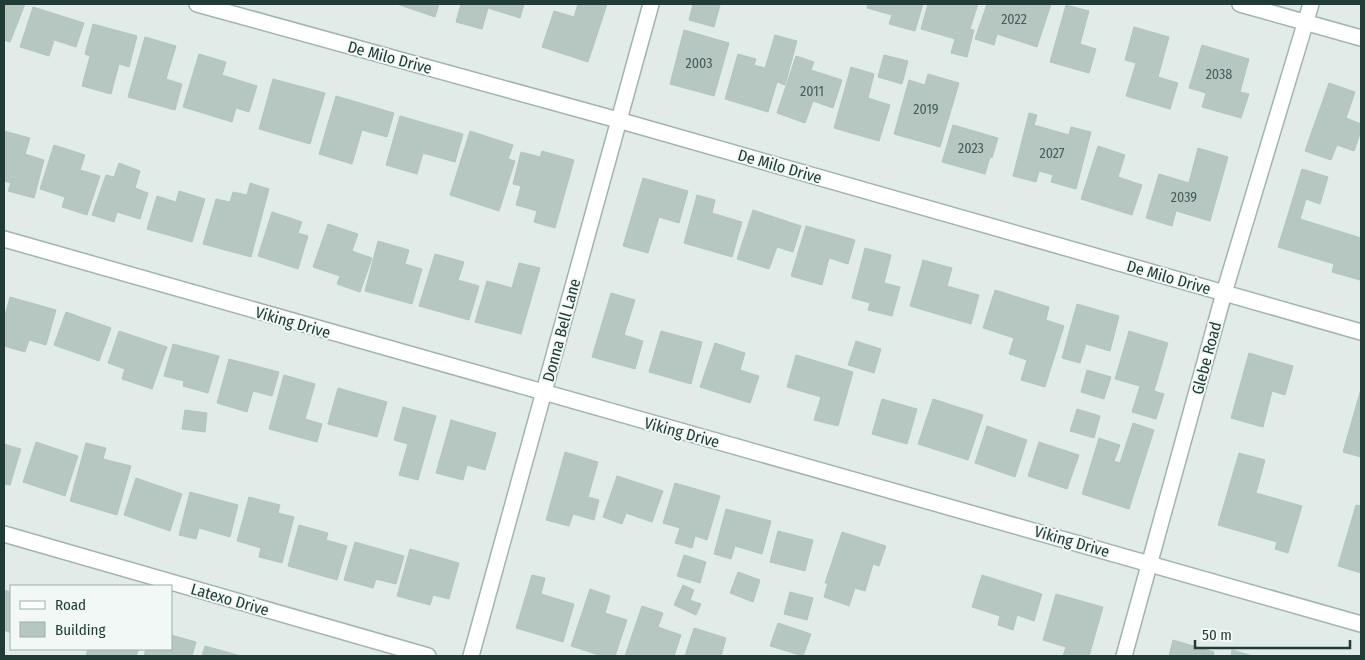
<svg xmlns="http://www.w3.org/2000/svg" width="1365" height="660" font-family="'Fira Sans Condensed',sans-serif">
  <style>
    .building { fill: #b6c6c1; stroke: #b3c5bf }
    .lines { fill: none; stroke-linecap: round; stroke-linejoin: round }
    .street-casing { stroke: #a4b3af; stroke-width: 18 }
    .street { stroke: #fff; stroke-width: 15 }
    .labels { text-anchor: middle; stroke-width: 4; stroke-linejoin: round; paint-order: stroke }
    .number-label { font-size: 14px; fill: #465e5a }
    .street-label { font-size: 16px; fill: #213c37; stroke: #f1f8f5 }
  </style>
  <rect width="100%" height="100%" fill="#e1ebe8"/>
  <path class="building" d="M4,4H25L10,42L4,40Z
    M397,4H439L435,17Z
    M461,4H524L520,18L488,8L482,29L456,22Z
    M578,4H607L588,62L542,47L554,11L574,17Z
    M693,4L720,5L714,27L689,20Z
    M868,4H923L915,31L889,24L892,15L867,8Z
    M928,4H978L970,29L974,30L967,57L951,53L955,39L921,29Z
    M987,4H1051L1037,47L997,34L994,45L975,39Z
    M1066,5L1089,11L1080,44L1096,49L1089,73L1050,62Z
    M33,7L84,23L76,47L54,40L49,56L20,47Z
    M93,24L137,36L129,67L119,64L111,94L82,86L90,56L85,54Z
    M1134,27L1169,37L1158,77L1178,83L1170,109L1126,96L1136,63L1125,60Z
    M684,30L729,43L714,96L670,84Z
    M775,35L797,41L785,85L777,82L768,112L725,99L738,54L756,59L754,65L765,68Z
    M145,37L176,46L166,79L182,84L175,110L128,97Z
    M1202,45L1249,59L1240,92L1249,94L1241,118L1202,107L1206,93L1189,88Z
    M199,54L226,62L222,75L257,86L249,112L236,108L232,122L183,107Z
    M884,55L908,61L902,84L878,77Z
    M796,56L814,62L811,70L842,80L833,108L813,101L805,123L777,113Z
    M851,67L874,74L868,98L890,105L879,141L834,128Z
    M928,74L959,83L940,147L894,134L909,80L925,85Z
    M273,79L325,93L310,144L259,129Z
    M1329,83L1355,92L1346,118L1361,124V131L1354,151L1337,145L1331,160L1305,151Z
    M336,96L394,113L387,137L362,130L352,164L319,154Z
    M1029,113L1037,115L1034,125L1069,135L1071,127L1091,132L1076,189L1051,182L1053,175L1039,171L1036,182L1013,176Z
    M400,116L463,134L455,162L423,153L417,174L386,165Z
    M953,125L998,138L992,158L990,157L985,174L942,162Z
    M4,131L30,138L25,154L44,160L34,198L8,191L11,183L4,181Z
    M470,131L513,145L508,159L515,161L499,211L450,195Z
    M54,145L85,155L80,170L100,176L87,215L62,207L65,197L40,189Z
    M1098,146L1125,155L1118,177L1142,185L1132,215L1081,199Z
    M1198,148L1228,157L1210,221L1176,211L1172,226L1146,218L1159,174L1189,183Z
    M542,151L574,160L555,228L534,222L537,211L516,205L521,186L513,184L521,152L540,157Z
    M119,163L140,171L135,188L148,193L140,219L117,212L114,222L92,215L106,175L114,177Z
    M1302,169L1328,177L1320,204L1306,199L1300,219L1361,238L1360,280L1332,272L1334,264L1278,247Z
    M643,178L688,191L679,223L659,217L648,253L623,246Z
    M250,183L269,189L251,257L203,244L216,199L230,202L233,192L247,195Z
    M179,191L205,199L192,242L147,229L157,196L176,202Z
    M697,195L715,200L712,213L742,222L732,257L684,243Z
    M753,210L801,226L793,252L777,247L769,269L737,259Z
    M272,212L302,222L298,233L308,236L298,269L258,256Z
    M328,224L358,234L352,251L372,258L360,292L337,284L340,276L313,267Z
    M806,226L855,240L848,264L829,258L822,285L791,276Z
    M378,241L409,250L405,264L422,269L412,304L365,291Z
    M865,248L891,255L884,283L900,287L892,316L868,310L870,303L852,298Z
    M435,254L464,262L458,280L479,286L469,320L419,306Z
    M923,260L952,268L947,286L979,295L971,324L910,306Z
    M519,263L540,268L521,334L475,322L487,281L512,288Z
    M995,290L1049,307L1046,320L1064,326L1045,387L1021,380L1027,360L1009,354L1014,338L983,328Z
    M611,293L635,300L624,335L643,341L635,369L592,357Z
    M10,297L56,310L46,345L29,340L25,352L4,346V319Z
    M1077,304L1119,316L1110,351L1086,344L1080,363L1062,358Z
    M66,312L111,328L99,361L54,345Z
    M119,331L167,347L152,389L122,379L125,369L108,363Z
    M661,331L702,342L691,384L649,372Z
    M1129,331L1168,343L1154,391L1164,394L1156,419L1132,412L1140,386L1115,379Z
    M856,341L881,349L874,373L848,365Z
    M715,343L745,353L740,370L759,376L750,403L700,387Z
    M173,344L219,356L208,393L183,386L184,381L164,376Z
    M1249,353L1293,366L1285,395L1272,391L1263,427L1231,418Z
    M796,355L853,372L838,426L814,420L821,397L787,387Z
    M229,359L279,372L272,396L253,391L247,412L217,403Z
    M1087,370L1111,377L1104,399L1081,392Z
    M284,375L315,384L305,419L322,424L317,442L269,429Z
    M338,388L387,402L377,437L328,424Z
    M1361,389V457L1343,452Z
    M882,399L917,409L907,444L872,434Z
    M933,399L983,415L968,460L918,444Z
    M403,407L436,416L418,480L399,475L408,444L394,440Z
    M1077,409L1100,416L1094,438L1070,431Z
    M185,410L207,413L205,432L182,429Z
    M451,420L496,433L485,470L467,465L463,480L436,473Z
    M1133,423L1154,430L1129,509L1082,494L1099,438L1120,445L1114,461L1120,463Z
    M987,426L1027,440L1015,477L975,463Z
    M36,442L78,456L65,496L23,482Z
    M1039,442L1079,455L1067,489L1028,476Z
    M86,443L106,448L103,459L131,466L117,515L70,501Z
    M4,444L21,449L10,485L4,484Z
    M565,452L598,462L588,497L599,500L594,520L573,514L569,526L546,520Z
    M1239,453L1265,460L1256,493L1302,506L1288,553L1275,549L1277,542L1218,525Z
    M617,476L663,491L652,522L626,513L622,524L603,517Z
    M136,478L182,494L170,531L124,515Z
    M675,483L720,496L707,540L695,536L692,548L675,543L680,528L663,523Z
    M190,492L238,505L230,537L199,528L196,539L179,535Z
    M249,497L280,505L278,513L294,517L282,563L259,557L261,548L237,541Z
    M1356,505L1361,506V573L1338,566Z
    M726,509L771,521L762,554L735,546L731,559L714,554Z
    M299,525L328,533L326,540L347,546L337,580L288,566Z
    M778,531L813,540L805,571L770,562Z
    M842,532L886,546L879,566L873,564L865,591L855,588L849,606L824,597L828,583H825Z
    M355,542L404,556L396,584L376,579L373,588L344,580Z
    M410,549L459,563L449,599L433,595L430,605L397,596Z
    M684,555L706,562L700,583L677,576Z
    M738,572L760,580L753,602L730,593Z
    M532,575L545,578L541,594L574,604L563,642L516,628Z
    M982,575L1042,594L1034,621L1017,615L1013,630L998,625L1000,616L972,607Z
    M683,585L694,590L690,600L701,604L696,615L674,605Z
    M590,589L610,596L605,613L627,620L615,656H602L571,646Z
    M4,590L11,592V633L4,630Z
    M790,592L813,598L807,620L784,614Z
    M1056,594L1103,607L1089,656H1063L1066,647L1043,640Z
    M642,606L663,613L658,627L681,635L674,656H625Z
    M778,623L811,634L803,656L770,646Z
    M694,628L726,638L721,656H685Z
    M171,635L196,642L192,656H144L146,649H171Z
    M1173,640L1214,652L1213,656H1169Z
    M205,646L241,656H202Z
    M88,649H139L136,656H86Z
    M1232,650L1253,656H1231Z"/>
  <g class="lines">
    <defs>
      <path id="street" d="M197,4L618,120L1361,332
        M1240,4L1361,38
        M4,239C456,369 909,495 1361,624
        M4,534L428,656
        M471,656L651,4
        M1124,656L1224,293L1311,4"/>
    </defs>
    <use href="#street" class="street-casing"/>
    <use href="#street" class="street"/>
  </g>
  <g class="labels">
    <g class="number-label">
      <text x="1014" y="24">2022</text>
      <text x="699" y="68">2003</text>
      <text x="1219" y="79">2038</text>
      <text x="812" y="96">2011</text>
      <text x="926" y="114">2019</text>
      <text x="971" y="153">2023</text>
      <text x="1052" y="158">2027</text>
      <text x="1184" y="202">2039</text>
    </g>
    <g class="street-label">
      <text transform="translate(390 57) rotate(15)" y="6">De Milo Drive</text>
      <text transform="translate(780 166) rotate(16)" y="6">De Milo Drive</text>
      <text transform="translate(1169 277) rotate(16)" y="6">De Milo Drive</text>
      <text transform="translate(293 322) rotate(16)" y="6">Viking Drive</text>
      <text transform="translate(561 330) rotate(-75)" y="6">Donna Bell Lane</text>
      <text transform="translate(1206 358) rotate(-75)" y="6">Glebe Road</text>
      <text transform="translate(682 432) rotate(15)" y="6">Viking Drive</text>
      <text transform="translate(1072 541) rotate(16)" y="6">Viking Drive</text>
      <text transform="translate(230 599) rotate(16)" y="6">Latexo Drive</text>
    </g>
  </g>
  <rect width="1365" height="660" fill="none" stroke="#213c37" stroke-width="10"/>
  <rect x="10" y="585" width="162" height="65" fill="#f1f8f5" stroke="#9eada9"/>
  <rect x="20" y="601" width="25" height="8" fill="#ffffff" stroke="#9eada9"/>
  <text x="55" y="610" font-size="15" fill="#213c37">Road</text>
  <rect x="20" y="622" width="25" height="15" fill="#b6c6c1" stroke="#9eada9"/>
  <text x="55" y="635" font-size="15" fill="#213c37">Building</text>
  <path d="M1195 640v8h155v-8" fill="none" stroke="#213c37" stroke-width="2.5"/>
  <text x="1202" y="640" font-size="15" fill="#213c37" stroke="#f1f8f5" stroke-width="4" paint-order="stroke">50 m</text>
</svg>
